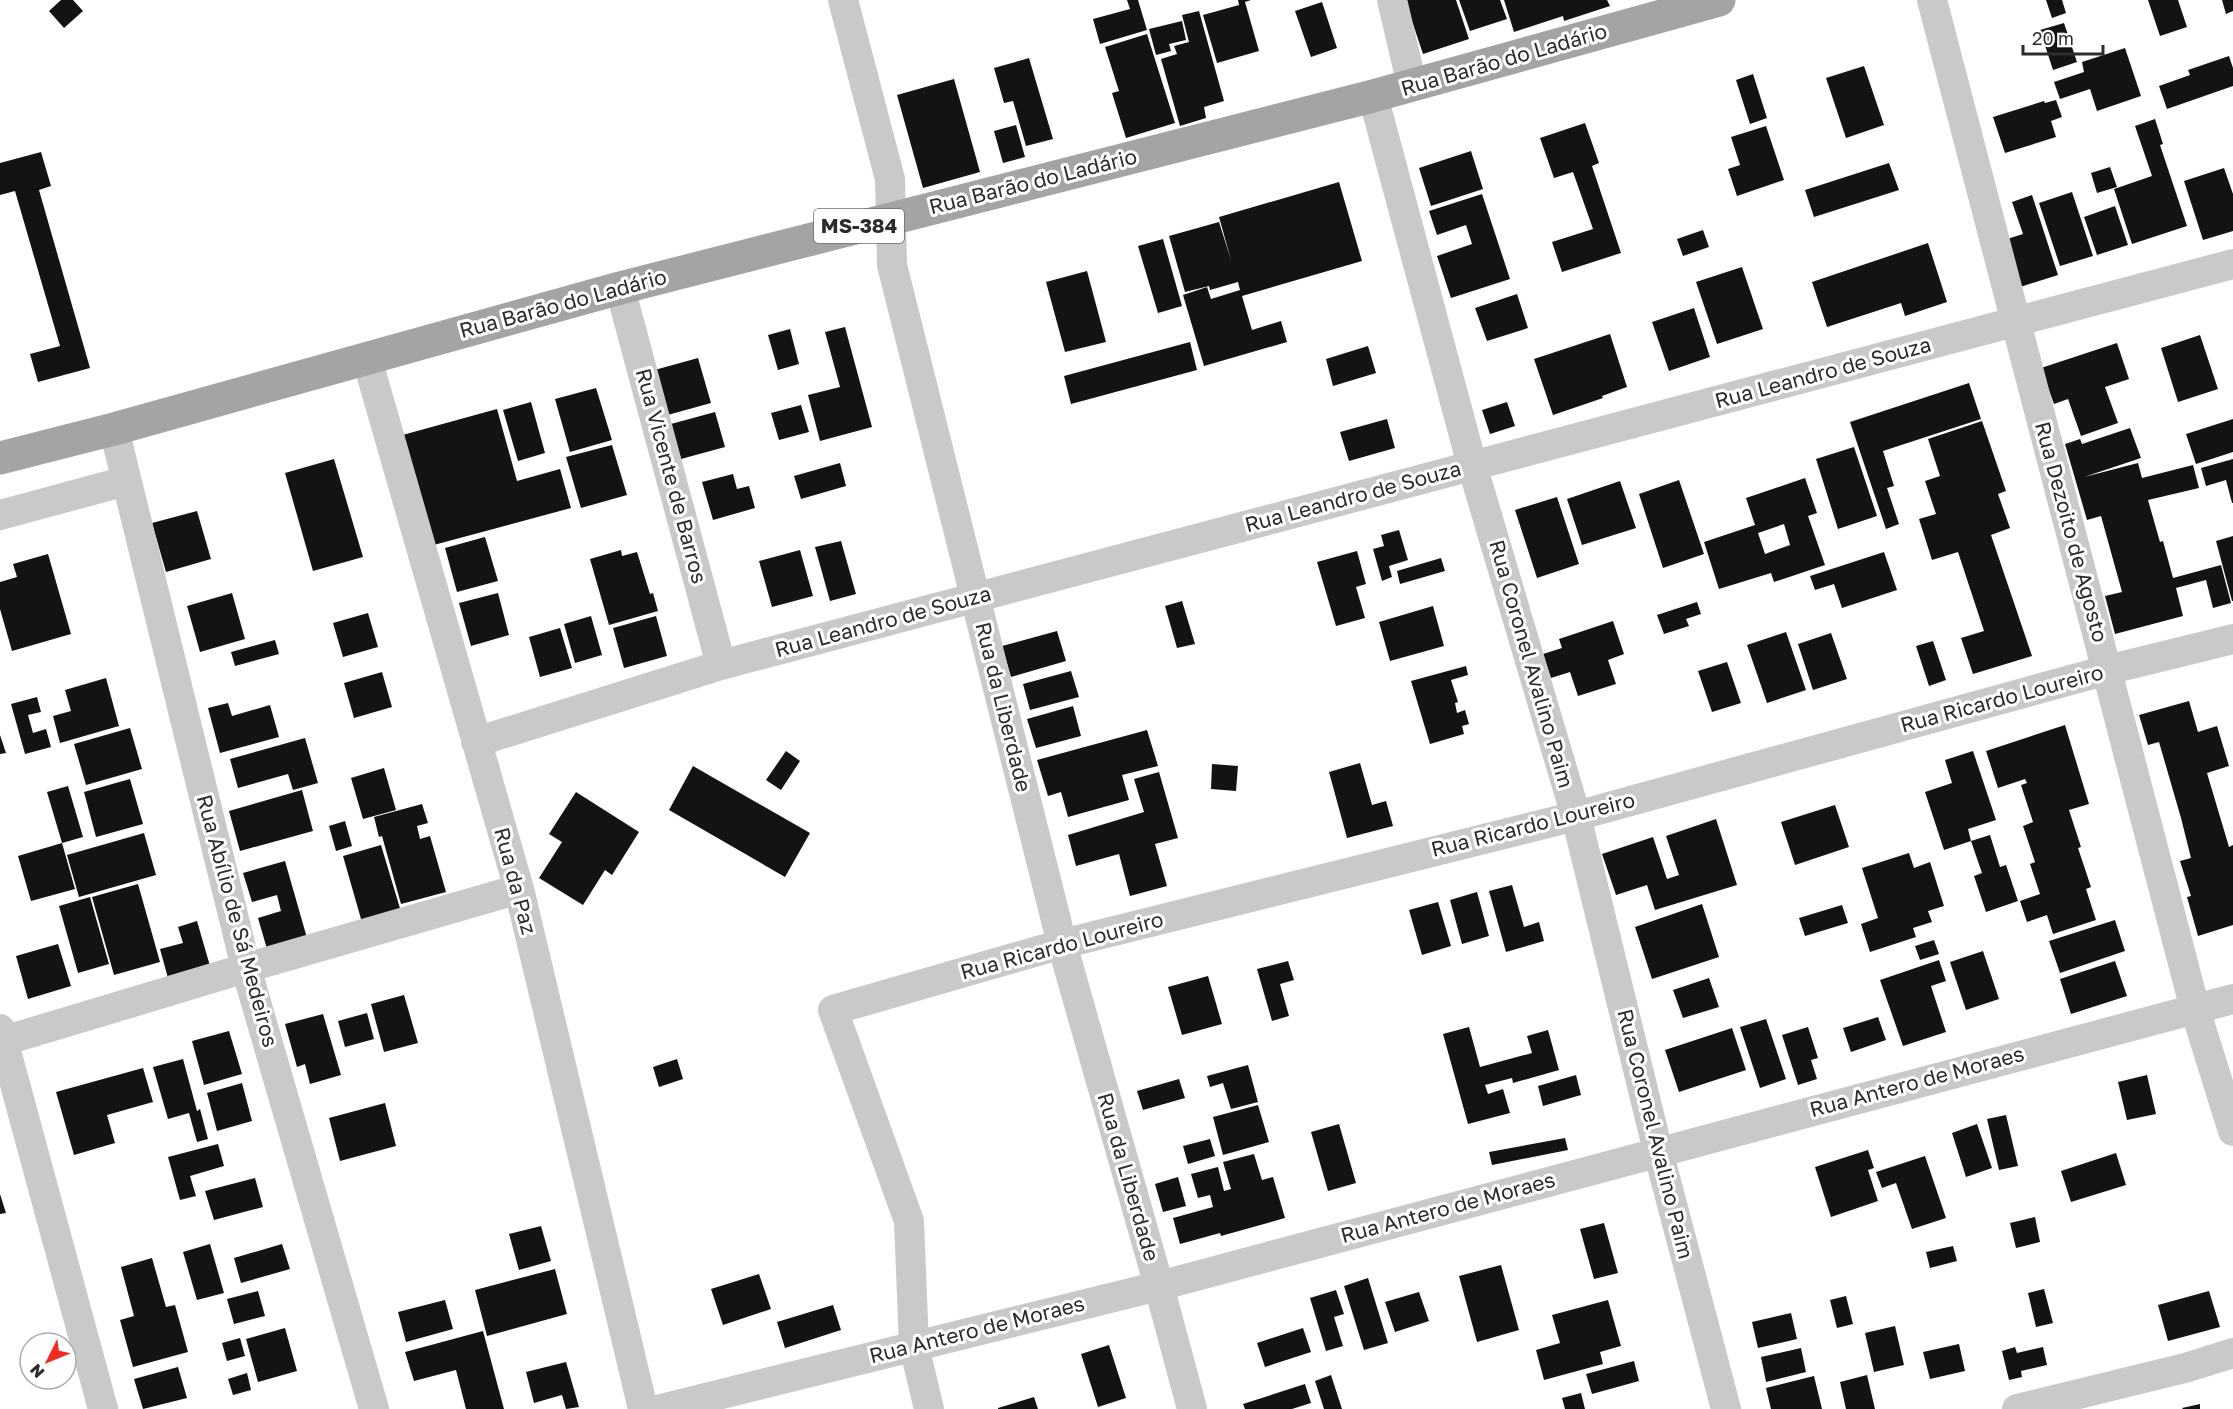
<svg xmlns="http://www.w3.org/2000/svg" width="2233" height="1409" font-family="'Golos Text',sans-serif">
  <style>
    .building { fill: #131313; fill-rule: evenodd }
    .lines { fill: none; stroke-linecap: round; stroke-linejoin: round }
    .minor { stroke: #c9c9c9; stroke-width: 30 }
    .major { stroke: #a4a4a4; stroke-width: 33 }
    .labels { text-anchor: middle; stroke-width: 6; stroke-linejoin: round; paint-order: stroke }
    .shield { fill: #fff; stroke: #6b6b6b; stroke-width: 1.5 }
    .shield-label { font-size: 20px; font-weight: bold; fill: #2c2c2c }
    .street-label { font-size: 21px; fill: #2c2c2c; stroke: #fff }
  </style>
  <rect width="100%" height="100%" fill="#fff"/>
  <path class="building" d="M61,0H73L83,11L64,28L49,11Z
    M1127,0H1138L1147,30L1100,44L1093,19L1130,9Z
    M1238,0H1251L1245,2L1259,51L1217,63L1203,15L1239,5Z
    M1405,0H1456L1469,39L1423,54Z
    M1459,0H1500L1507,19L1470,31Z
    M1504,0H1607L1610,6L1564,21L1563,16L1514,32Z
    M2046,0H2062L2066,13L2052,18Z
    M2148,0H2178L2187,27L2160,36Z
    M2222,0H2233V11L2226,14Z
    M1322,2L1337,48L1311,57L1295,11Z
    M1199,11L1224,101L1204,107L1206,118L1180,126L1161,59L1177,54L1174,46L1189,42L1182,15Z
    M1182,21L1186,40L1169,44L1171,51L1156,55L1149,29Z
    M2064,23L2077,62L2053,70L2040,30Z
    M1147,34L1175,123L1126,138L1112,93L1119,91L1105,47Z
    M2125,48L2141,96L2097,111L2090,89L2060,99L2054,82L2084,72L2082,62Z
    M2229,56L2233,68V86L2167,109L2159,86L2190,75L2188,70Z
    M1029,58L1053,139L1026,146L1013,101L1004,103L994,68Z
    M1864,66L1884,125L1846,138L1826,78Z
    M1753,74L1767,118L1750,124L1736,80Z
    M954,79L980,172L923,188L897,95Z
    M2056,100L2062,117L2051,121L2056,137L2005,153L1993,117L2044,101L2045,103Z
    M2155,119L2163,144L2160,145L2187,226L2132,244L2114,189L2152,176L2135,126Z
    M1585,123L1599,163L1592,166L1621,253L1562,272L1552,242L1593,229L1573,172L1554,178L1540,138Z
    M1016,125L1025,157L1003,163L994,131Z
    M1766,126L1784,180L1737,196L1728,169L1740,165L1731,137Z
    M1471,151L1483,189L1431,206L1419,168Z
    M41,152L51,186L39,190L90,368L38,382L30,354L60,346L15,191L0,195V163Z
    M1889,163L1899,190L1814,217L1805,190Z
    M2110,167L2117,187L2097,193L2091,173Z
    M2224,168L2233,194V231L2203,240L2184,181Z
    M1339,182L1362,261L1242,296L1252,330L1281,321L1287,342L1204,366L1183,295L1207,287L1211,299L1240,290L1238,282L1210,290L1209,286L1185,292L1169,236L1219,222L1231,260L1219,217Z
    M2072,192L2093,256L2060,266L2039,203Z
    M1482,194L1510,279L1451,298L1437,256L1472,244L1466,225L1437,235L1429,211Z
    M2032,195L2058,275L2020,287L2004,240L2023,234L2012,202Z
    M2115,206L2128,245L2097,255L2084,217Z
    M1703,230L1709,247L1683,256L1677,239Z
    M1163,239L1182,306L1158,313L1138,246Z
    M1928,243L1947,302L1905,316L1901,303L1827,327L1812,282Z
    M1742,267L1763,329L1717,344L1696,282Z
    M1087,271L1106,342L1065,352L1046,282Z
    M1517,294L1528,328L1487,341L1475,308Z
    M1694,308L1710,357L1669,371L1652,322Z
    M845,327L872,427L820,441L808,395L840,387L825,332Z
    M790,329L799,364L778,370L768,335Z
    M1610,334L1627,387L1602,396L1603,398L1553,415L1534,359Z
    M2200,335L2218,389L2178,402L2161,348Z
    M1190,342L1197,370L1071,404L1064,376Z
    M2117,343L2129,379L2105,387L2118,423L2081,436L2068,399L2054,404L2041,368Z
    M1368,346L1376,373L1333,386L1326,359Z
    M698,358L711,403L664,416L651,371Z
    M1969,383L1981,419L1883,451L1894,486L1887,488L1899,524L1886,529L1850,422Z
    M596,388L612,440L570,452L555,399Z
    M531,402L545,453L518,461L503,410Z
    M1507,402L1515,426L1490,434L1482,410Z
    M801,405L809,432L779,440L771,413Z
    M497,409L517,481L560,469L571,508L430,546L399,436Z
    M715,412L725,447L681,459L671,424Z
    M1387,419L1395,448L1349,461L1340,432Z
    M2233,419V452L2196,464L2186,434Z
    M1982,421L2006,491L1998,494L2010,528L1991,535L2032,656L1973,674L1961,638L1984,631L1958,552L1932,560L1919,519L1936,514L1925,481L1940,476L1928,439Z
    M2130,428L2141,458L2084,477L2138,463L2142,478L2193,465L2199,488L2148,500L2160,542L2163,541L2173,578L2221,565L2231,603L2213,608L2206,580L2176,588L2183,616L2115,634L2105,596L2122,592L2101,516L2087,520L2065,444L2080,439L2082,444Z
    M612,445L627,495L581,508L566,457Z
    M1854,447L1877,516L1838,529L1816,459Z
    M334,459L363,557L313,571L285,473Z
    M2233,459V503H2232L2226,480L2206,486L2201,468Z
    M840,463L846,486L801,499L794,476Z
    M733,474L737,489L749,486L755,508L713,520L702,482Z
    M1805,478L1817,513L1808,516L1825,565L1774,582L1771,573L1719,589L1704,542L1755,525L1746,498ZM1784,524L1790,545L1765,554L1758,533Z
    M1679,480L1704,554L1663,568L1639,494Z
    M1620,481L1636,528L1582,545L1567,499Z
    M1557,497L1579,564L1537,578L1515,510Z
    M197,511L211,559L166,572L152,523Z
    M1399,530L1408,560L1389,566L1392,577L1382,581L1373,549L1384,546L1381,535Z
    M2233,536V601H2232L2216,541Z
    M485,537L498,581L457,592L445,548Z
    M841,541L856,594L830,601L815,547Z
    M621,550L622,556L637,552L650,594L653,593L658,611L609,625L590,559Z
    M800,550L813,596L772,607L759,561Z
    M1357,551L1366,584L1356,587L1365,618L1336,626L1317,562Z
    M1884,552L1897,590L1842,608L1834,584L1815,590L1810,576Z
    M48,554L71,634L12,651L0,609V582L17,577L13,564Z
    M1441,558L1445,571L1400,584L1397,571Z
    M232,593L245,639L200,652L187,606Z
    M498,593L509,635L471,646L459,603Z
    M1182,601L1195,644L1177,648L1165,606Z
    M1697,602L1701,614L1686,619L1689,626L1664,634L1657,615Z
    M1433,606L1444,646L1390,661L1379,622Z
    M368,613L378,647L343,657L333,623Z
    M591,616L602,655L575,663L564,624Z
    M656,616L667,656L624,668L613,628Z
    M1613,621L1624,654L1608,660L1616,684L1578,696L1570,672L1551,678L1543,654L1562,648L1559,639Z
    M560,628L572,668L540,677L529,637Z
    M1057,631L1066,661L1011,677L1002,646Z
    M1786,632L1806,690L1767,703L1747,645Z
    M1831,633L1847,679L1813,690L1798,644Z
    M275,640L279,654L235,666L231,652Z
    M1933,641L1946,680L1929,686L1916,646Z
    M1727,662L1741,703L1712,712L1698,671Z
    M1466,666L1468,675L1451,680L1458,702L1455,703L1457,713L1465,710L1469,724L1462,726L1464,734L1430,744L1411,681Z
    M1071,671L1079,697L1030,710L1023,684Z
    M382,672L392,707L354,718L344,683Z
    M106,678L119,726L60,743L53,716L71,711L65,690Z
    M37,697L41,712L28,715L33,733L46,729L51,747L25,754L11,704Z
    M2189,701L2198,732L2217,726L2229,766L2207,773L2229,847L2233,845V925L2198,936L2187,897L2191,896L2180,861L2191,858L2181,818L2159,742L2148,745L2139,715Z
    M228,703L232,716L270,705L279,737L220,753L208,708Z
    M1073,706L1081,736L1036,748L1027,719Z
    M2065,725L2089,804L2069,810L2081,847L2078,848L2091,887L2086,889L2096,920L2053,934L2047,915L2027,922L2020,901L2040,894L2030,864L2035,862L2023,826L2033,822L2021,785L2027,783L2025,779L1998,788L1986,751Z
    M130,728L142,769L86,785L74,744Z
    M1147,730L1158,766L1122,775L1129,800L1068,817L1061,792L1048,796L1037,760Z
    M0,735L6,753L0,754Z
    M305,738L318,783L293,790L288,774L238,788L230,759Z
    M786,751L800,761L781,790L766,780Z
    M1973,751L1996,820L1968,829L1971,841L1944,850L1925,792L1952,783L1945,760Z
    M1360,763L1372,805L1386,801L1393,826L1347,838L1329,772Z
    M1212,764L1238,766L1236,791L1211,789Z
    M693,766L810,833L785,877L669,810Z
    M384,768L396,810L363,819L351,778Z
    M1159,772L1178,838L1155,844L1167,886L1130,896L1119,854L1076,866L1068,835L1144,812L1134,779Z
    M130,779L143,824L96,837L84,792Z
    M68,786L83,837L62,843L47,792Z
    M302,790L313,831L240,851L229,811Z
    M576,792L639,832L612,875L605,870L583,905L539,878L562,842L549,834Z
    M422,804L428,823L417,826L420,839L430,836L446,892L401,904L382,836L379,837L374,817Z
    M1835,805L1849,847L1795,865L1781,822Z
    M1716,819L1737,885L1655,910L1647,885L1616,895L1602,854L1653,837L1667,879L1679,875L1666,836Z
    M345,821L352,846L336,851L329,826Z
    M144,833L156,875L79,897L67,855Z
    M1990,835L2000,867L2006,865L2018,901L1986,912L1974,876L1982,873L1971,841Z
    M62,843L75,889L31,901L18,856Z
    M381,845L402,915L363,926L343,856Z
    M1909,853L1914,868L1930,862L1944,906L1928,911L1932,922L1913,928L1916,937L1870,952L1861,924L1878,918L1862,868Z
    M285,861L307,938L267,949L258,918L281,911L277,895L252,902L243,873Z
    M138,884L160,962L114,975L92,897Z
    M1512,885L1524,927L1539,922L1544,941L1506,952L1489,891Z
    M1477,892L1489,936L1462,944L1450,900Z
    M90,897L109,964L78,973L59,906Z
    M1438,902L1451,946L1422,955L1409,910Z
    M1702,904L1719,957L1652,979L1635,927Z
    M1842,905L1848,923L1805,936L1799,918Z
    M2115,920L2125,951L2060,973L2049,941Z
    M197,921L210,966L168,978L160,949L183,943L178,927Z
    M1934,940L1939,954L1920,960L1915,946Z
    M58,944L71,986L28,999L16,956Z
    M1983,951L1999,999L1966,1010L1950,962Z
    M1939,960L1946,981L1931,986L1946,1032L1903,1046L1880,980Z
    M1288,961L1294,980L1280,984L1289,1016L1272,1021L1257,969Z
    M2115,961L2127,996L2071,1014L2060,979Z
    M1208,976L1222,1024L1182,1035L1168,987Z
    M1709,978L1719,1007L1683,1018L1673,990Z
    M404,995L418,1043L384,1052L371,1004Z
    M367,1013L374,1039L345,1047L338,1021Z
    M323,1014L341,1075L310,1084L305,1064L297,1067L285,1024Z
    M1878,1017L1886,1040L1851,1052L1843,1028Z
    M1766,1019L1786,1079L1760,1088L1740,1027Z
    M1469,1027L1480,1067L1532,1053L1527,1036L1548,1030L1559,1070L1513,1083L1512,1078L1485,1085L1488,1094L1503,1089L1510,1113L1468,1124L1443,1034Z
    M1808,1027L1818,1058L1811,1060L1817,1079L1798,1085L1782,1035Z
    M1732,1028L1746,1070L1679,1092L1665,1050Z
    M229,1031L242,1074L204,1085L192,1041Z
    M183,1059L197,1111L200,1109L208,1139L197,1142L189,1113L168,1119L153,1067Z
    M677,1059L683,1079L659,1087L653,1067Z
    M1248,1065L1258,1102L1231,1109L1223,1083L1210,1087L1207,1076Z
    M143,1068L153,1102L107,1115L115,1143L74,1155L56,1092Z
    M1576,1075L1581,1095L1543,1106L1538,1086Z
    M2147,1075L2156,1114L2127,1120L2118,1082Z
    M1179,1079L1185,1098L1143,1110L1137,1091Z
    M242,1083L252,1121L217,1131L207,1093Z
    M385,1103L396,1146L340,1161L329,1118Z
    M1258,1105L1269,1142L1223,1155L1213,1117Z
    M2006,1115L2018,1166L1999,1170L1987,1119Z
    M1339,1124L1356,1183L1328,1191L1311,1132Z
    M1977,1124L1992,1168L1966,1177L1952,1133Z
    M1565,1138L1568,1150L1492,1165L1489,1152Z
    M1210,1139L1215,1156L1188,1164L1183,1146Z
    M218,1144L224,1166L190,1176L196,1196L180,1200L168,1157Z
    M1868,1150L1874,1168L1868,1170L1878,1201L1831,1217L1815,1167Z
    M2116,1153L2126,1185L2071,1202L2061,1171Z
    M1254,1154L1262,1180L1273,1177L1285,1218L1221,1236L1220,1233L1180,1244L1173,1218L1213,1207L1210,1195L1198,1198L1191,1174L1218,1167L1224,1191L1231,1189L1223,1162Z
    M1925,1156L1946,1218L1912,1229L1896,1183L1882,1188L1876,1172Z
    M1178,1177L1186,1206L1163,1212L1155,1184Z
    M255,1178L263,1207L214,1220L205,1191Z
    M0,1194L6,1213L0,1214Z
    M2035,1217L2040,1242L2016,1248L2010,1223Z
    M1604,1223L1618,1273L1594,1279L1580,1229Z
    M541,1226L551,1261L519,1270L509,1234Z
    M210,1244L224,1293L197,1300L183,1252Z
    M282,1244L290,1269L241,1283L234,1258Z
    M1953,1246L1957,1261L1930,1268L1926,1252Z
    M152,1258L166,1307L175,1305L188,1352L133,1367L120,1320L134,1316L121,1267Z
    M1501,1265L1519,1330L1477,1342L1459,1276Z
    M555,1269L567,1314L487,1336L475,1290Z
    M759,1274L771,1309L723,1325L711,1289Z
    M1368,1278L1388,1343L1364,1350L1344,1286Z
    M2044,1289L2053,1323L2036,1327L2028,1293Z
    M1336,1290L1344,1314L1334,1317L1343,1346L1326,1351L1310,1298Z
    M258,1291L265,1316L234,1324L227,1299Z
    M2209,1291L2220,1327L2168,1341L2158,1305Z
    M1419,1292L1429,1321L1395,1332L1385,1302Z
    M1846,1296L1853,1324L1837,1328L1830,1300Z
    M445,1300L453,1329L406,1342L398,1312Z
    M1608,1300L1621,1346L1600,1352L1603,1364L1544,1380L1536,1350L1560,1343L1552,1315Z
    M833,1305L841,1330L785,1348L777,1322Z
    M1791,1313L1797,1339L1758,1348L1752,1322Z
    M1895,1326L1904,1365L1874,1372L1865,1333Z
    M285,1328L297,1371L258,1382L246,1339Z
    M1303,1328L1311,1352L1265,1367L1257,1343Z
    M483,1331L504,1409H466L456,1370L414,1381L405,1352Z
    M240,1338L245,1356L227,1361L222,1343Z
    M1959,1344L1965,1371L1930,1379L1923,1352Z
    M1109,1345L1126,1398L1098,1407L1081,1354Z
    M2015,1347L2017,1353L2043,1347L2047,1365L2021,1371L2022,1377L2009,1380L2002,1351Z
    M1801,1348L1806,1372L1766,1382L1761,1357Z
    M1634,1361L1639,1381L1592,1394L1586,1374Z
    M566,1362L579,1407L566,1409L562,1395L534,1403L526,1372Z
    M178,1367L187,1398L143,1409L134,1379Z
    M247,1373L251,1390L233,1395L228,1379Z
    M1331,1375L1342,1409H1324L1315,1381Z
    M1867,1375L1875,1409H1846L1840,1382Z
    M1814,1376L1822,1409H1771L1766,1388Z
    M1305,1384L1311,1403L1292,1409H1245L1243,1404Z
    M1581,1393L1585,1409H1565L1562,1398Z
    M1034,1397L1038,1409H998V1408Z
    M2200,1404V1409H2183L2182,1408Z"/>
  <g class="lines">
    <path class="minor" d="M843,0L890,179L892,265L1062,944L1159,1286L1192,1409
      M1392,0L1412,85
      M1932,0L2195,1009L2233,1131
      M1373,96L1472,465L1576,816L1658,1151L1726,1409
      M620,288L721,665
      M367,359L519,889L643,1409
      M114,429L246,968L374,1409
      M0,515L126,481
      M476,742L721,665L2233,264
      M0,1029L103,1409
      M0,1042L246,968L519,889
      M661,1409L1159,1286L2233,999
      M929,1409L914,1346L909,1221L833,1010L1062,944L1576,816L2107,670L2233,639
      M2017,1409L2185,1368L2233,1353"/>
    <path class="major" d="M0,458L114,429L620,288L1373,96L1719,0"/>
  </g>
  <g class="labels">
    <rect class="shield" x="814" y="209" width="90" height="34" rx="4.5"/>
    <g class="shield-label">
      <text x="859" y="233">MS-384</text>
    </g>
    <g class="street-label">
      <text transform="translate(1504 60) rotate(-16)" y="7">Rua Barão do Ladário</text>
      <text transform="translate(1033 182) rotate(-14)" y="7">Rua Barão do Ladário</text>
      <text transform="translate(563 304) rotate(-15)" y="7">Rua Barão do Ladário</text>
      <text transform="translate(1823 373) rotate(-15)" y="7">Rua Leandro de Souza</text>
      <text transform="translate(671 476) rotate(75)" y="7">Rua Vicente de Barros</text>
      <text transform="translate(1353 497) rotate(-15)" y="7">Rua Leandro de Souza</text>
      <text transform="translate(2071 532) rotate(75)" y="7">Rua Dezoito de Agosto</text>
      <text transform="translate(883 622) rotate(-15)" y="7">Rua Leandro de Souza</text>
      <text transform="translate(1531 664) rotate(74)" y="7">Rua Coronel Avalino Paim</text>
      <text transform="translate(2002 699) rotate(-15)" y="7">Rua Ricardo Loureiro</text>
      <text transform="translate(1003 707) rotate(76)" y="7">Rua da Liberdade</text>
      <text transform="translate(1533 825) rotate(-14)" y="7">Rua Ricardo Loureiro</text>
      <text transform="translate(515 881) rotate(75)" y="7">Rua da Paz</text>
      <text transform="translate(237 921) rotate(75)" y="7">Rua Abílio de Sá Medeiros</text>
      <text transform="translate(1062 946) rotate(-15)" y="7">Rua Ricardo Loureiro</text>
      <text transform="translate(1917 1082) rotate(-15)" y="7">Rua Antero de Moraes</text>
      <text transform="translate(1655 1134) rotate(76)" y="7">Rua Coronel Avalino Paim</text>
      <text transform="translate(1128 1177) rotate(74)" y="7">Rua da Liberdade</text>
      <text transform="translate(1448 1208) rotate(-15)" y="7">Rua Antero de Moraes</text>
      <text transform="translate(977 1330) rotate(-14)" y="7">Rua Antero de Moraes</text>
    </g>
  </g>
  <g transform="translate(48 1361) rotate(227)"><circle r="28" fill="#ffffff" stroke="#ababab" stroke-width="1.5"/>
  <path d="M0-4.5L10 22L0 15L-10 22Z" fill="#ef2c22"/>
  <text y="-9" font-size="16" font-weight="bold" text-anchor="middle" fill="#2c2c2c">N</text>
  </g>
  <path d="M2023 45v9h80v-9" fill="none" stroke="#2c2c2c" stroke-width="3"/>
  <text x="2032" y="45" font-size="18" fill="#2c2c2c" stroke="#ffffff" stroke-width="4.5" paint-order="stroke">20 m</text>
</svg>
